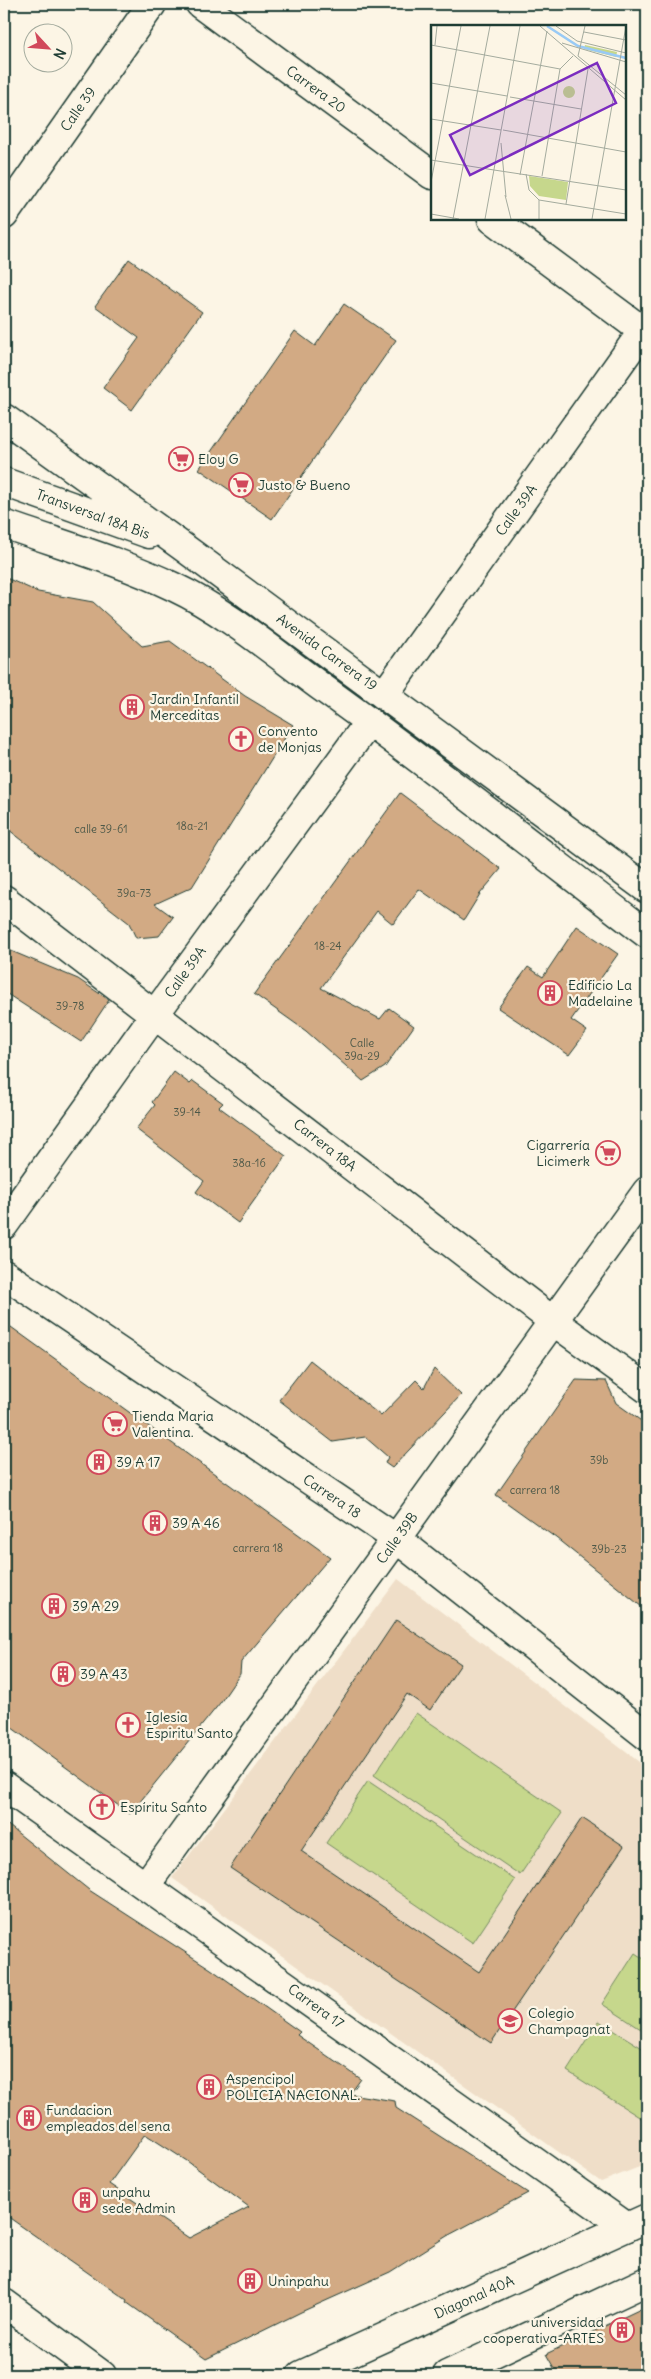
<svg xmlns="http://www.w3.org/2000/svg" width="651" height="2379" font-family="Delius,sans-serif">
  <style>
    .built { fill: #efdec8 }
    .green { fill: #c6d78c; stroke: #728a60 }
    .building { fill: #d2aa84; stroke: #1f3d34; fill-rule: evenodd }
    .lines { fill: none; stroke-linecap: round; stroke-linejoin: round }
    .minor-casing { stroke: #1f3d34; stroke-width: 31 }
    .tertiary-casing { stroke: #1f3d34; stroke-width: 31 }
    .secondary-casing { stroke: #1f3d34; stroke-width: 31 }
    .minor { stroke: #fcf5e5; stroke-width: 28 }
    .tertiary { stroke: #fcf5e5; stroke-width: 28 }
    .secondary { stroke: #fcf5e5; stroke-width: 28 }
    .labels { text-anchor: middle; stroke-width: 4.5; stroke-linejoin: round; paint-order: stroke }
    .number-label { font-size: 11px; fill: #4c5848 }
    .street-label { font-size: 14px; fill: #1f3d34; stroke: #fcf5e5 }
    .poi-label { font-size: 14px; fill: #1f3d34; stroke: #fcf5e5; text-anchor: start }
    .inset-river { fill: none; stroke: #99caf5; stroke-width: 2.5 }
    .inset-road { fill: none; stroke: #a4ab9e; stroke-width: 1 }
    .view { fill: #7b2cbf; fill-opacity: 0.15; stroke: #7b2cbf; stroke-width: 2.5 }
    .inset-edge { fill: none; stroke: #1f3d34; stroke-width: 2.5 }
  </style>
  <rect width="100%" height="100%" fill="#fcf5e5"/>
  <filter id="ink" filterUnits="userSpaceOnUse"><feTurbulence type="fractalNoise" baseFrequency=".02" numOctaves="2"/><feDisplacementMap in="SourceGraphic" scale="10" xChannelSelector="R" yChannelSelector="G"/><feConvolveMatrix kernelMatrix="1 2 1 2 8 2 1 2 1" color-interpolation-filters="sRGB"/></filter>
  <g filter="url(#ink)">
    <path class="built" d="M398,1579L647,1768V2164L601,2182L172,1878Z"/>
    <path class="green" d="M416,1713L562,1813L520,1875L374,1775Z
      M368,1781L515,1880L473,1943L326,1843Z
      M635,1953L647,1961V2033L602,2004Z
      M599,2021L647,2051V2122L567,2071Z"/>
    <path class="building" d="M129,259L202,312L132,410L103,388L139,338L95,306Z
      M344,304L396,340L272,519L199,469L295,331L315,346Z
      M4,577L38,592L93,602L142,646L170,641L245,696L293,725L192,887L155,904L173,917L159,936L136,938L129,923L4,826Z
      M400,793L501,869L480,894L464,920L419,889L393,924L377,911L321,988L380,1019L389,1008L414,1026L385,1067L363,1081L306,1031L254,994Z
      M577,926L618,954L571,1020L587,1031L569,1055L498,1008L528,967L543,977Z
      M4,948L78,979L109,1000L81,1042L4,992Z
      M174,1072L190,1084L193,1081L223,1103L219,1107L286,1156L238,1223L196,1192L204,1181L136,1129L155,1105L152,1102Z
      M4,1322L330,1557L241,1662L240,1674L220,1703L130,1814L4,1722Z
      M310,1360L381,1416L416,1380L424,1388L434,1369L461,1395L392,1468L385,1463L388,1457L365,1437L333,1442L279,1400Z
      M576,1380L606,1381L616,1403L647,1425V1611L556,1538L496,1495Z
      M396,1620L461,1664L430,1710L407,1694L301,1851L479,1972L582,1818L624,1846L491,2043L230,1868Z
      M4,1822L89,1890L211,1969L300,2032L297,2035L361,2079L350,2094L395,2101L396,2108L528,2193L447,2236L390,2272L301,2312L206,2359L126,2302L127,2300L4,2214ZM145,2134L187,2161L249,2207L189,2238L109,2184Z
      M647,2306V2375H558L546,2354Z"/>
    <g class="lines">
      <defs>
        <path id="minor" d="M200,4L432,175
          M4,215L152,4
          M492,219L647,334
          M384,695L647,325
          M4,899L553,1321L647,1389
          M4,1225L155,1014L369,722
          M4,1274L397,1539L647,1736
          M4,1786L627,2227
          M146,1885L647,1191
          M4,2303L102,2375"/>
        <path id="tertiary" d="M301,2375L647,2218
          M447,2375L647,2281"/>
        <path id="secondary" d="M4,418L183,547L647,889
          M4,482L149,534
          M4,524C60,544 120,561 174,587C227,612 277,655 324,689C434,768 540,852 647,934"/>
      </defs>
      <use href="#minor" class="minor-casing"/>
      <use href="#tertiary" class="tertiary-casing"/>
      <use href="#secondary" class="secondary-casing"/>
      <use href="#minor" class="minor"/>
      <use href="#tertiary" class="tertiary"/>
      <use href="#secondary" class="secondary"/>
    </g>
  </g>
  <defs>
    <symbol id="supermarket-ring" viewBox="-11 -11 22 22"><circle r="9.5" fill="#fcf5e5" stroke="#d1495b" stroke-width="1.5"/><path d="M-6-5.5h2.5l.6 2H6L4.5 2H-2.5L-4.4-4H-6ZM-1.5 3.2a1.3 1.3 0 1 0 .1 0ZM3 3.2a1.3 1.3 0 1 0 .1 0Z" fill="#d1495b"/></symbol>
    <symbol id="building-ring" viewBox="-11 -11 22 22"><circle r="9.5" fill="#fcf5e5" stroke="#d1495b" stroke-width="1.5"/><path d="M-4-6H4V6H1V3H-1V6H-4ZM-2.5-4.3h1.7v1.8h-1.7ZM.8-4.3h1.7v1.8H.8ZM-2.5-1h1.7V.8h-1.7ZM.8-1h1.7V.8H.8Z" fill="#d1495b"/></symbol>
    <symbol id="church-ring" viewBox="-11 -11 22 22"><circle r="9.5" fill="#fcf5e5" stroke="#d1495b" stroke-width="1.5"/><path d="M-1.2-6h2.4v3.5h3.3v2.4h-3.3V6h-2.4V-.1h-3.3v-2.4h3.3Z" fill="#d1495b"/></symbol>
    <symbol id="school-ring" viewBox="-11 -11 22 22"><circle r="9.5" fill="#fcf5e5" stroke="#d1495b" stroke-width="1.5"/><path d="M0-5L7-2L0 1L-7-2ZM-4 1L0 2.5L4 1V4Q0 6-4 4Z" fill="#d1495b"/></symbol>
  </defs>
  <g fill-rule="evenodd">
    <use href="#supermarket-ring" x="167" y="445" width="28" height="28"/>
    <use href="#supermarket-ring" x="227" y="471" width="28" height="28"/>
    <use href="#building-ring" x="118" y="693" width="28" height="28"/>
    <use href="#church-ring" x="227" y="725" width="28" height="28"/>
    <use href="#building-ring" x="536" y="979" width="28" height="28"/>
    <use href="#supermarket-ring" x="594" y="1139" width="28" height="28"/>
    <use href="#supermarket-ring" x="101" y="1410" width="28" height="28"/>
    <use href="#building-ring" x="85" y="1448" width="28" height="28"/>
    <use href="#building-ring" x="141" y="1509" width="28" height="28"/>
    <use href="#building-ring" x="40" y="1592" width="28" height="28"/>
    <use href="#building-ring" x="49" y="1660" width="28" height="28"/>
    <use href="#church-ring" x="114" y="1711" width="28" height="28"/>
    <use href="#church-ring" x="88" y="1793" width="28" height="28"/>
    <use href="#school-ring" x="496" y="2007" width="28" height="28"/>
    <use href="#building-ring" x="195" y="2073" width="28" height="28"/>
    <use href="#building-ring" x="15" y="2104" width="28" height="28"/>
    <use href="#building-ring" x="71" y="2186" width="28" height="28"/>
    <use href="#building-ring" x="236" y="2267" width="28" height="28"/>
    <use href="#building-ring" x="608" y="2316" width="28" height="28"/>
  </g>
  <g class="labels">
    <g class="number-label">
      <text x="192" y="830">18a-21</text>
      <text x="101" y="833">calle 39-61</text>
      <text x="134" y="897">39a-73</text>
      <text x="328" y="950">18-24</text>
      <text x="70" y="1010">39-78</text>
      <text x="362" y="1047">Calle<tspan x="362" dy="13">39a-29</tspan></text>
      <text x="187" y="1116">39-14</text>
      <text x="249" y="1167">38a-16</text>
      <text x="599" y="1464">39b</text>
      <text x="535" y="1494">carrera 18</text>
      <text x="258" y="1552">carrera 18</text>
      <text x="609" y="1553">39b-23</text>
    </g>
    <g class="street-label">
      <text transform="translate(316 89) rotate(36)" y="5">Carrera 20</text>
      <text transform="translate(78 109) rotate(-55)" y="5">Calle 39</text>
      <text transform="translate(516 510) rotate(-54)" y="5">Calle 39A</text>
      <text transform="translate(93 514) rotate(20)" y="5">Transversal 18A Bis</text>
      <text transform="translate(327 652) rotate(36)" y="5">Avenida Carrera 19</text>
      <text transform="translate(185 972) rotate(-54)" y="5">Calle 39A</text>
      <text transform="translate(325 1145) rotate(38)" y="5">Carrera 18A</text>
      <text transform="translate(332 1496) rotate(34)" y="5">Carrera 18</text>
      <text transform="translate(397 1538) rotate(-54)" y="5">Calle 39B</text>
      <text transform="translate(316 2006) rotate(36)" y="5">Carrera 17</text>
      <text transform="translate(474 2297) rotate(-24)" y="5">Diagonal 40A</text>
    </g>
    <g class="poi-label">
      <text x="198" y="464">Eloy G</text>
      <text x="258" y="490">Justo &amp; Bueno</text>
      <text x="150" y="704">Jardin Infantil<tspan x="150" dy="16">Merceditas</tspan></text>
      <text x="258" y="736">Convento<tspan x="258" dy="16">de Monjas</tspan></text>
      <text x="568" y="990">Edificio La<tspan x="568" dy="16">Madelaine</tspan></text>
      <text x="590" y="1150" text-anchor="end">Cigarrería<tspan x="590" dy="16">Licimerk</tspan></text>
      <text x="132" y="1421">Tienda Maria<tspan x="132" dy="16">Valentina.</tspan></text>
      <text x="116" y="1467">39 A 17</text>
      <text x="172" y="1528">39 A 46</text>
      <text x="72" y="1611">39 A 29</text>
      <text x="80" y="1679">39 A 43</text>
      <text x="146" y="1722">Iglesia<tspan x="146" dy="16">Espiritu Santo</tspan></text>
      <text x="120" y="1812">Espíritu Santo</text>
      <text x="528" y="2018">Colegio<tspan x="528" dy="16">Champagnat</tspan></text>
      <text x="226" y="2084">Aspencipol<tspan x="226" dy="16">POLICIA NACIONAL.</tspan></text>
      <text x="46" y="2115">Fundacion<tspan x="46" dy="16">empleados del sena</tspan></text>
      <text x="102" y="2197">unpahu<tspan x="102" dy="16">sede Admin</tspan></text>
      <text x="268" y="2286">Uninpahu</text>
      <text x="604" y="2327" text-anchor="end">universidad<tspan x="604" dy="16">cooperativa-ARTES</tspan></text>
    </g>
  </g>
  <g transform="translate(431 25)">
    <rect width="195" height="195" fill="#fcf5e5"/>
    <path d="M154,20L186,27L185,32L153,24ZM132 67a6 6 0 1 1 12 0a6 6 0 1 1-12 0ZM98,151L137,157L135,175L108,171L99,161Z" fill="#c6d78c"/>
    <path class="inset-river" d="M116,1L147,21L195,33"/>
    <path class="inset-road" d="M109,1L195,75M125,1L146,16L195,28M153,7L195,15M131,18L195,37M0,20L129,44M4,20L6,1M147,31L195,70M147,31L154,1M0,58L76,71M79,72L150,84M0,94L70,105M72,105L195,127M70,118L75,172M0,135L63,145M63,145L195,165M95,149L98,165L108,175L195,189M89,150L116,6M111,151L129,44L142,31M0,157L30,1M74,170L80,194M108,175V194M135,179L157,44M0,189L28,194M22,194L59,1M54,194L89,1M161,194L195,1"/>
    <path class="view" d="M166,38L185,78L39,150L19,110Z"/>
    <rect width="195" height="195" class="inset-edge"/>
  </g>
  <rect width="651" height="2379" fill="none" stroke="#fcf5e5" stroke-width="20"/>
  <rect x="10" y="10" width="631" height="2359" fill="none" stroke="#1f3d34" stroke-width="2" filter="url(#ink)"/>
  <g transform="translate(48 48) rotate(116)"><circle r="24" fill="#fcf5e5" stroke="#a4ab9e"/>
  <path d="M0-4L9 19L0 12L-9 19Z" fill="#d1495b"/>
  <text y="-8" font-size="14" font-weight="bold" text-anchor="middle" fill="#1f3d34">N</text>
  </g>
</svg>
